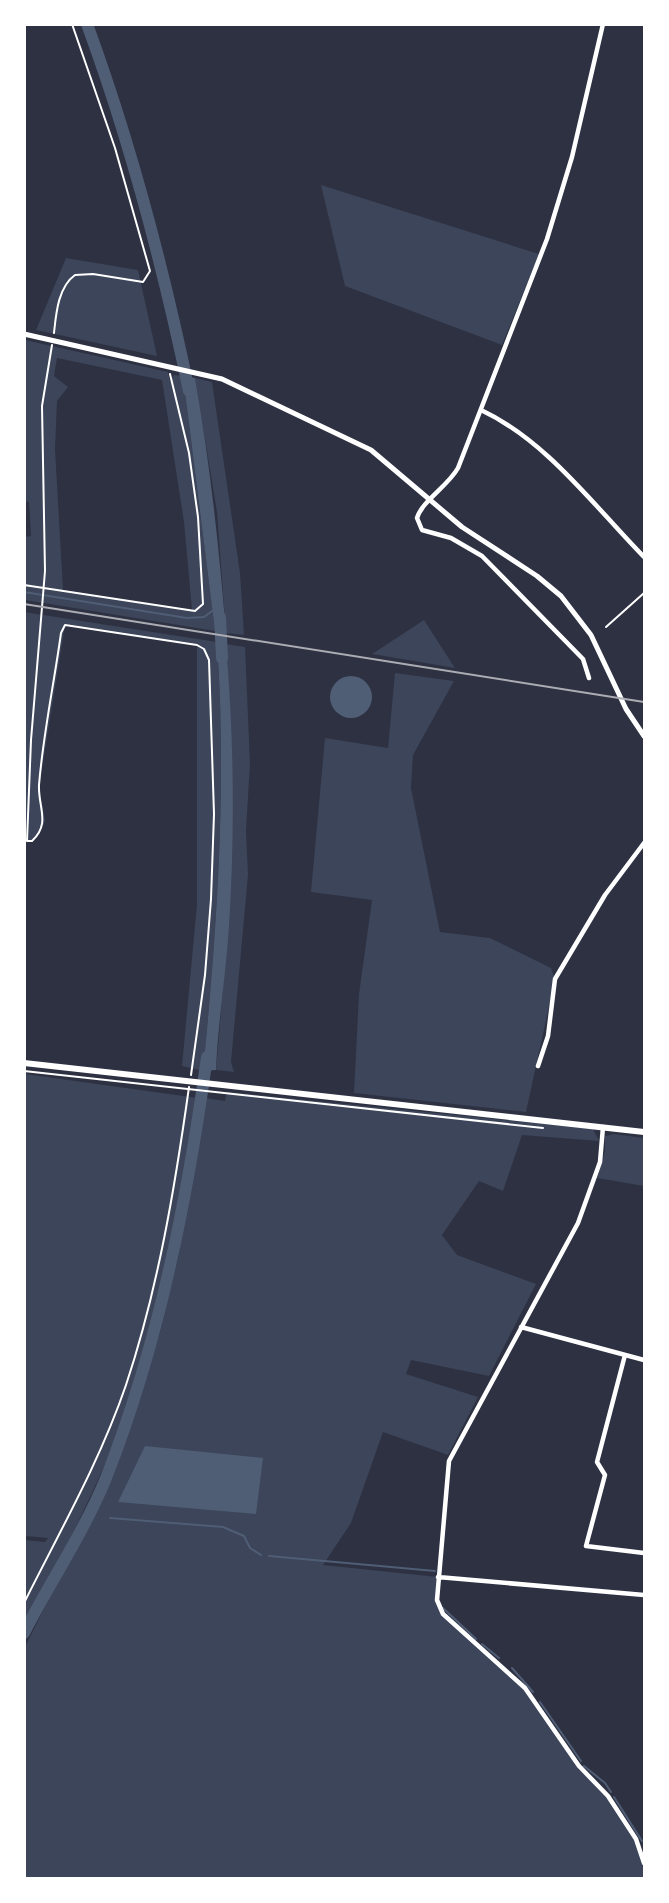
<svg xmlns="http://www.w3.org/2000/svg" width="669" height="1903" font-family="'Sofia Sans Condensed',sans-serif">
  <style>
    .green { fill: #3c4559; fill-rule: evenodd }
    .water { fill: #4f5d75 }
    .lines { fill: none; stroke-linecap: round; stroke-linejoin: round }
    .stream { stroke: #4f5d75; stroke-width: 2 }
    .river { stroke: #4f5d75; stroke-width: 12 }
    .path { stroke: #fff; stroke-width: 2 }
    .service { stroke: #fff; stroke-width: 2 }
    .minor { stroke: #fff; stroke-width: 4.5 }
    .tertiary { stroke: #fff; stroke-width: 5 }
    .primary { stroke: #fff; stroke-width: 6 }
    .rail { stroke: #abadb3; stroke-width: 2 }
  </style>
  <rect width="100%" height="100%" fill="#2d3142"/>
  <path class="green" d="M321,185L539,254L502,345L345,286Z
    M66,258L138,270L157,356L36,330Z
    M25,340L168,372L170,381L174,375L183,376L215,631L25,600V537L31,536L29,502L25,501ZM57,358L162,380L184,522L192,610L63,590L55,449L57,401L68,387L54,376Z
    M195,378L212,382L240,573L244,635L226,633L217,512Z
    M24,612L217,642C227,785 217,929 203,1071L182,1066L197,904V645L65,625L39,787L45,821L40,833L32,841H25Z
    M424,620L455,668L372,654Z
    M226,644L245,647L250,763L246,831L248,875L231,1062L234,1072L216,1070C229,927 237,787 226,644Z
    M395,673L454,681L413,755L411,788L440,932L490,938L551,968L555,979L526,1112L354,1093L359,994L372,900L311,892L325,738L388,748Z
    M25,1074L198,1098C181,1201 163,1303 129,1402C102,1481 62,1554 25,1628V1540L45,1542L48,1538L25,1536Z
    M227,1092L593,1129L599,1141L522,1135L503,1191L479,1181L442,1235L457,1255L536,1284L489,1376L411,1360L406,1374L478,1397L448,1455L383,1432L351,1523L323,1565L438,1577V1607L513,1677L538,1705L579,1770L603,1791L635,1836L644,1863V1878H25L24,1649L109,1478L137,1403L160,1332L178,1258L206,1098L225,1101Z
    M614,1134L644,1138V1219V1186L597,1178L605,1151V1136Z"/>
  <path class="water" d="M183,376L195,378C210,463 219,547 226,633L215,631Z
    M217,642L226,644C234,738 235,832 229,926C226,974 218,1022 216,1070L203,1071C217,929 227,785 217,642Z
    M330 697a21 21 0 1 1 42 0a21 21 0 1 1-42 0Z
    M145,1446L263,1458L256,1514L118,1502Z"/>
  <g class="lines">
    <path class="stream" d="M24,592L187,618L204,617L215,609
      M91,1509L93,1510
      M110,1518L223,1527L244,1536L250,1548L261,1555
      M269,1556L435,1571
      M443,1608L476,1639
      M482,1644L499,1658
      M512,1668L533,1692
      M540,1702L581,1761
      M584,1766L605,1783L611,1792
      M614,1797L642,1841"/>
    <path class="river" d="M87,24C131,144 163,266 189,391
      M220,617L222,658
      M24,1633C50,1582 84,1532 106,1478C159,1343 187,1201 207,1057"/>
    <path class="path" d="M54,333C56,314 58,287 75,275L93,274L143,282L150,271L115,148L72,24
      M52,345L42,406L45,571L31,740L27,841H32C51,823 38,808 39,785C43,735 54,684 61,633L65,625L197,645L204,649L209,660L214,814L211,899L205,975L191,1075
      M24,585L195,611L203,604L198,517L189,453L170,374
      M24,1071L543,1128
      M24,1603C60,1531 100,1461 126,1385C158,1289 175,1187 189,1087"/>
    <path class="service" d="M606,627L644,593"/>
    <path class="minor" d="M481,410C547,441 594,506 644,557
      M589,678L583,659L482,556L451,538L422,530L417,518C422,501 448,486 458,468L547,239L572,157L603,24
      M538,1066L548,1036L555,979L605,895L644,843
      M603,1127L600,1162L578,1223L449,1461L437,1600L443,1614L525,1688L579,1766L608,1796L636,1839L644,1863
      M521,1327L644,1360
      M625,1355L597,1462L605,1475L586,1546L644,1553
      M438,1577L644,1595"/>
    <path class="tertiary" d="M24,334L222,379L371,450L462,527L537,576L561,596L591,635L626,709L644,736"/>
    <path class="primary" d="M24,1063L644,1132"/>
    <path class="rail" d="M24,604L644,702"/>
  </g>
  <rect width="669" height="1903" fill="none" stroke="#ffffff" stroke-width="52"/>
</svg>
